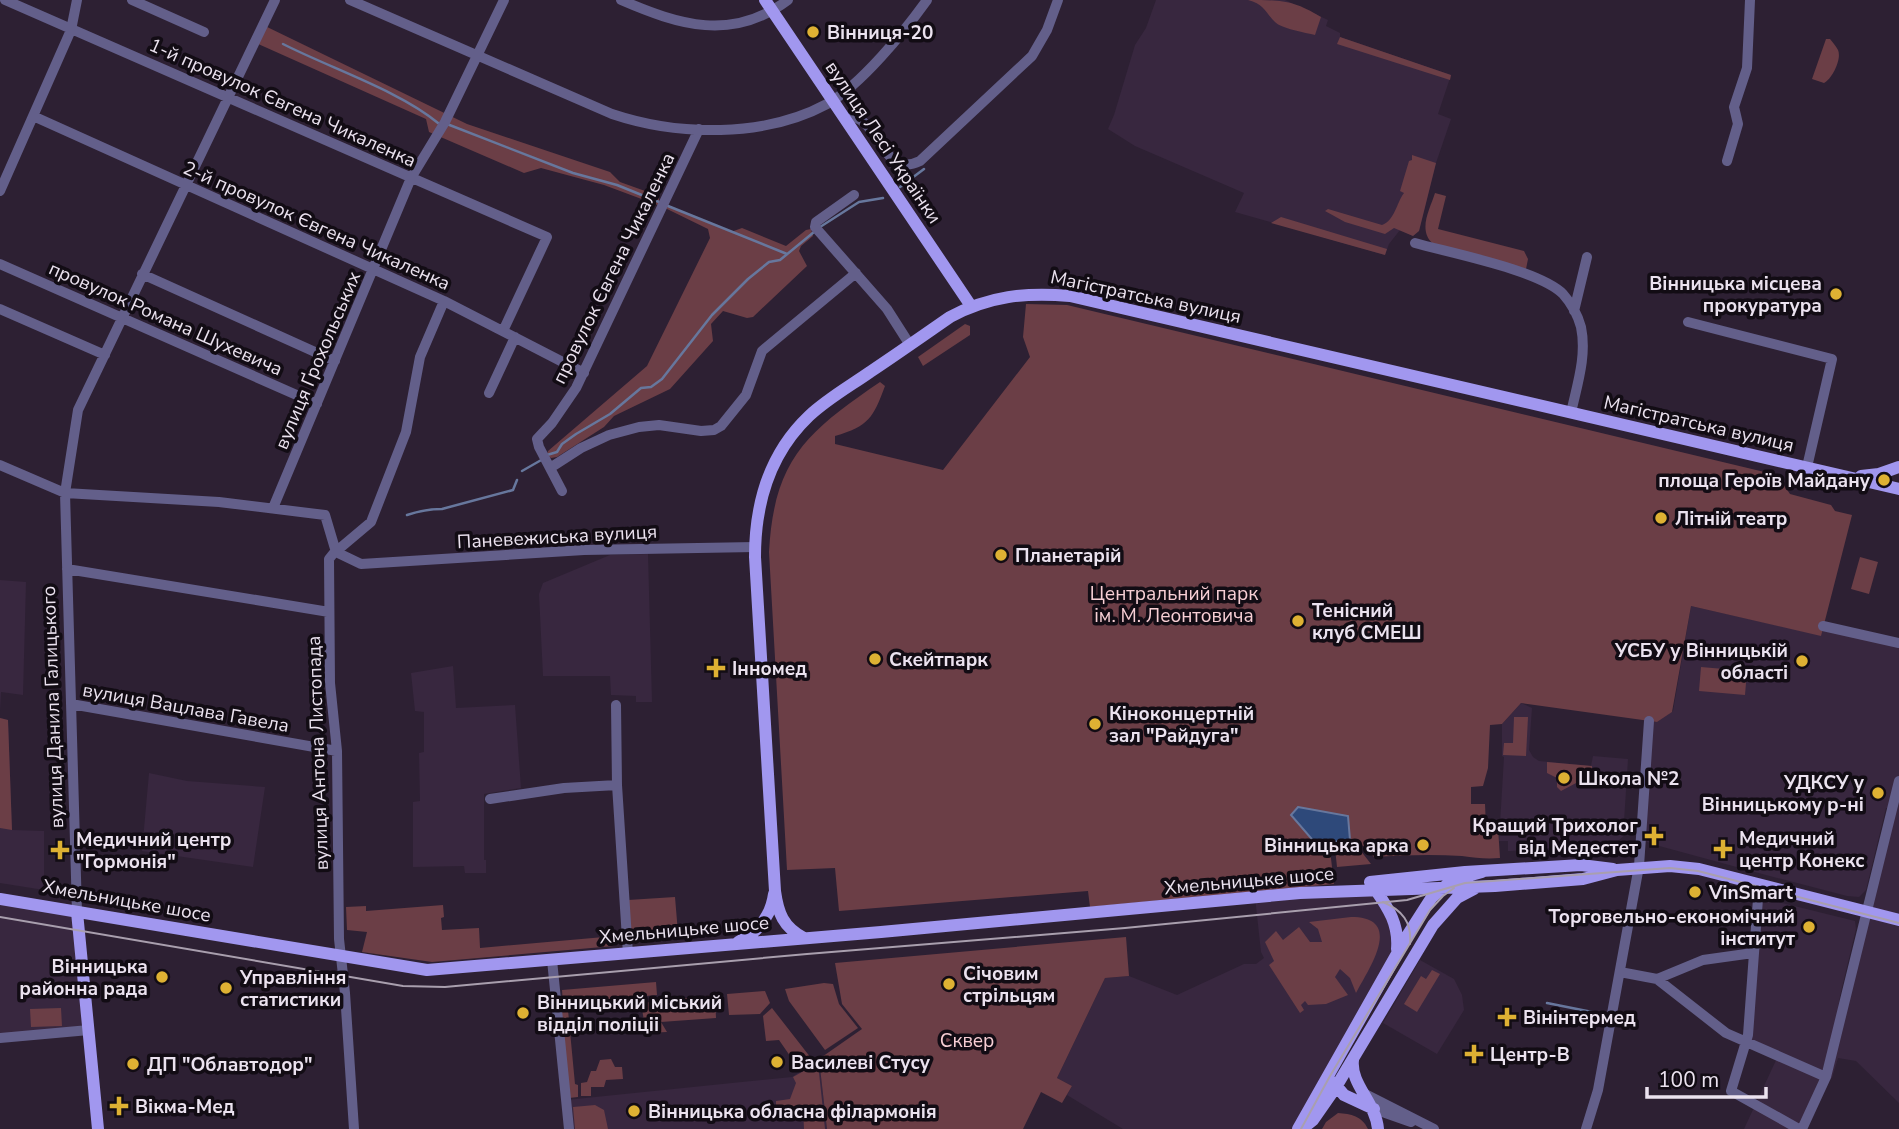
<svg xmlns="http://www.w3.org/2000/svg" width="1899" height="1129" font-family="'Nunito Sans',sans-serif">
  <style>
    .built { fill: #38273f }
    .green { fill: #6b3e46 }
    .water { fill: #2e497a; stroke: #67779d; stroke-width: 2 }
    .lines { fill: none; stroke-linecap: round; stroke-linejoin: round }
    .stream { stroke: #67779d; stroke-width: 2.5 }
    .minor { stroke: #635f8a; stroke-width: 10 }
    .major { stroke: #a197ef; stroke-width: 12 }
    .tram { stroke: #a99fae; stroke-width: 2 }
    .poi-dot { fill: #deb133; stroke: #120c14; stroke-width: 2.5 }
    .labels { text-anchor: middle; stroke-width: 7; stroke-linejoin: round; paint-order: stroke }
    .poi-label { font-size: 19px; font-weight: bold; fill: #ebe2ef; stroke: #120c14; text-anchor: start }
    .street-label { font-size: 19px; fill: #ebe2ef; stroke: #120c14 }
    .park-label { font-size: 19px; fill: #f8cfd5; stroke: #120c14 }
  </style>
  <rect width="100%" height="100%" fill="#2d2033"/>
  <path class="built" d="M1156,0H1285L1328,20L1326,26L1340,33V37L1451,75L1438,114L1451,119L1436,163L1419,231L1413,236L1400,230L1389,244L1385,255L1235,212L1244,193L1135,146L1108,129L1114,115L1135,45L1146,28Z
    M648,554L652,702H636V696L611,695L610,676H543L539,594L543,583L610,555Z
    M0,580L26,582L23,695L1,692L0,711Z
    M1691,606L1820,635L1823,626L1899,643V1103L1856,1061L1838,1058L1832,1078H1826L1802,1129H1744L1778,1056L1825,1077L1892,809L1886,808L1866,890L1859,897L1847,896L1766,875L1652,844L1641,839L1649,721L1657,722L1673,711Z
    M453,666L456,708L515,705L521,788L484,794V860H486V873H465L464,866L413,867V802L420,801L419,753L424,752V712L415,711L411,673Z
    M1521,703L1532,708L1529,750L1533,757L1539,761L1591,766L1593,756L1628,759L1624,822L1621,825L1627,833L1610,848L1603,840L1597,844L1511,851H1508V841H1499L1504,757L1502,756V724Z
    M0,718L8,720L12,830L44,831V890L0,883Z
    M149,773L187,781L265,787L253,867L142,851Z
    M1375,889L1388,908L1396,954L1298,1129H1123L1067,1095L1072,1086L1057,1078L1105,978L1129,976L1177,995L1244,964H1256L1264,958L1261,952L1255,897Z
    M1762,898L1855,921L1856,929L1840,996L1836,1023L1823,1069L1820,1072L1749,1040Z
    M0,903L77,916L88,1030L0,1037Z
    M1420,960L1454,979L1462,995L1464,1010L1437,1054L1383,1023Z
    M819,1059L827,1129H568L566,1100L792,1077Z"/>
  <path class="green" d="M1248,0C1281,0 1293,0 1321,17L1315,35C1306,33 1280,28 1275,22C1265,12 1264,4 1248,0Z
    M263,25L467,124L610,172L620,182L659,196V202L731,232L742,228L786,246L806,230L811,229L813,236L801,246L799,251L807,266L753,317L747,318L723,311L711,324L713,341L670,389L614,416L604,427L557,457L551,458L547,455L548,451L647,366L710,238L708,229L663,207L604,185L541,168L524,173L429,132L426,119L256,43Z
    M1340,37L1451,75L1450,80L1337,44Z
    M1826,39H1830C1833,43 1836,46 1838,50C1842,59 1832,79 1824,83L1812,79Z
    M1412,155L1436,163L1419,231L1413,236L1394,228L1385,234L1345,222L1325,211L1328,209L1382,225C1395,220 1396,204 1404,193L1400,191L1409,161L1412,160Z
    M1435,193L1446,196L1438,229L1524,251L1528,259L1526,269L1432,243C1418,229 1430,209 1435,193Z
    M1281,217L1387,249L1385,255L1271,223Z
    M1026,304L1067,305L1777,475L1790,494L1831,505L1835,511L1852,515L1821,636L1691,606L1672,712L1657,722L1521,703L1502,724L1490,725L1488,768L1483,786L1471,787V804H1485L1486,827H1498L1500,858C1486,859 1476,858 1462,856C1433,854 1403,855 1374,857L1361,844L1299,852L1330,850L1334,884L1090,907L1088,891L839,911L835,868L787,870L769,552C774,459 807,432 880,382L885,386C873,418 869,426 835,436V444L943,470L1030,357L1023,337Z
    M965,324L970,326V335L923,366L918,357Z
    M1860,557L1878,562L1869,594L1851,589Z
    M1701,667L1747,671L1745,695L1699,691Z
    M1514,717H1528L1526,756L1503,755L1504,743H1513Z
    M0,718L8,720L12,830L0,828Z
    M1547,762L1592,766V780L1578,782L1561,791L1557,787V778L1547,773Z
    M1357,846L1371,864L1337,867L1335,848Z
    M675,897L678,933L630,936L628,900Z
    M443,905L444,917L441,918L442,930L479,928L480,948L604,937L614,946L432,962L362,952L367,932L347,930L346,907L366,906V911Z
    M1351,917C1405,917 1369,968 1356,993L1350,978L1340,969L1335,977L1348,995L1326,1004L1308,1005L1305,1001L1301,1005L1304,1010L1300,1013L1269,965L1274,961L1265,942L1276,931L1283,940L1299,927L1310,942H1322L1318,929L1309,922Z
    M1126,937L1129,976L1105,978L1057,1078L1072,1086L1062,1103L1041,1092L1023,1129H827L819,1059L862,1029L842,1004L835,963Z
    M1432,970L1440,974L1417,1012L1404,1004L1421,976L1426,979Z
    M656,982L657,995L563,1003L562,990Z
    M824,983L833,984L839,1004L858,1028L825,1050L789,1001L785,989Z
    M765,991L770,1003L760,1014L729,1015L727,994Z
    M715,995L716,1018L661,1022L667,1032L646,1033L641,1003Z
    M61,1008L62,1026L31,1027L30,1009Z
    M772,1008L811,1058L797,1066L779,1040L766,1041L763,1016Z
    M561,1010H568L575,1084L578,1085V1097L569,1098Z
    M611,1059L615,1067H622L623,1079L606,1080L604,1087H591V1096H581V1083L587,1082L591,1071H596L600,1060Z
    M818,1063L825,1129H804L803,1108L776,1110V1101L790,1099L796,1083L793,1077Z
    M595,1105L604,1110L608,1129H575L573,1107Z
    M1338,1113C1351,1114 1362,1116 1368,1129H1322L1326,1122Z"/>
  <path class="water" d="M1298,807L1348,816L1350,840L1316,844L1291,815Z"/>
  <g class="lines">
    <path class="stream" d="M283,44C330,68 400,91 438,123
      M447,124L573,173L617,185L659,202
      M900,187L924,169
      M668,206L787,254
      M820,227L859,202L883,198
      M547,455L557,452L562,444L576,434L610,414L641,388L651,387L662,379L712,315L748,279L769,262L780,260L814,232
      M522,471L543,459
      M407,515C419,511 430,509 442,509L513,490L517,480
      M1547,1003L1602,1014"/>
    <path class="minor" d="M5,0L547,237L503,331
      M132,0L204,32
      M350,0L612,114C678,136 764,138 827,104C861,85 904,32 927,0
      M621,0C679,25 732,42 788,0
      M33,116L444,301L584,373
      M847,122L853,117C880,122 883,179 920,161L1032,56L1047,30L1058,0
      M1727,161L1738,124L1734,107L1747,68L1750,0
      M0,191L71,30L77,0
      M854,195L816,222L815,227L887,309L910,345
      M1415,243C1450,253 1539,270 1563,294C1571,303 1578,316 1581,327C1587,356 1577,385 1571,413
      M0,264L317,404
      M142,274L335,361
      M0,309L105,355
      M1574,311L1587,257
      M1688,322L1832,359L1807,467
      M489,393L515,337
      M0,465L65,493L219,502L325,515L336,552L361,564L584,550L755,547
      M550,468L581,448L609,435L639,427L659,425L701,431L714,430L721,426L746,395L762,351L856,273
      M562,491L539,447L537,439L552,423L576,388L699,129
      M273,508L411,178L445,122L504,0
      M67,569L329,612
      M1823,626L1899,643
      M71,704L337,751
      M616,705L617,785L628,954
      M490,799L564,788L617,785
      M1759,885L1748,1035L1731,1091L1799,1129
      M77,912L65,493L78,410L275,0
      M552,960L569,1129
      M1620,972L1657,979L1703,960L1753,953
      M1657,979L1726,1033L1826,1077
      M0,1038L89,1030
      M1365,1094L1434,1129
      M1374,1109L1411,1122
      M354,1129L345,993L339,939L337,751L330,683L329,559L333,554L371,522L406,432L420,357L444,301
      M1586,1129L1598,1090L1639,866L1649,721
      M1802,1129L1826,1077L1899,781"/>
    <path class="major" d="M765,0L971,306
      M1861,476L1879,474L1899,467
      M1370,882L1465,872L1581,865L1613,869
      M1375,889C1389,909 1399,925 1397,949
      M0,899L427,970L881,932L1300,893L1495,886L1583,879L1617,870L1670,866L1699,869L1899,920
      M77,912L98,1129
      M804,938C783,927 778,913 775,891L755,557C755,504 770,453 809,416C827,399 850,386 870,372C897,354 924,335 950,317C989,296 1026,292 1070,296L1899,489
      M738,942C758,932 771,916 774,894
      M1353,1060C1350,1084 1376,1103 1378,1129
      M1333,1082L1344,1095L1374,1109
      M1298,1129L1407,936L1432,897L1453,880L1482,872
      M1302,1129L1313,1120L1336,1087L1433,925L1457,898L1474,889"/>
    <path class="tram" d="M1383,902C1402,910 1412,922 1410,944
      M0,917L403,986L445,987L807,954L1125,928L1407,900L1465,883L1670,868L1698,871L1899,923
      M1301,1129L1330,1076L1430,910L1443,896L1454,888"/>
  </g>
  <g class="poi-dot">
    <circle cx="813" cy="32" r="7"/>
    <circle cx="1836" cy="294" r="7"/>
    <circle cx="1884" cy="480" r="7"/>
    <circle cx="1661" cy="518" r="7"/>
    <circle cx="1001" cy="555" r="7"/>
    <circle cx="1298" cy="621" r="7"/>
    <circle cx="875" cy="659" r="7"/>
    <circle cx="1802" cy="661" r="7"/>
    <path d="M712.5 657.5h7v7h7v7h-7v7h-7v-7h-7v-7h7z"/>
    <circle cx="1095" cy="724" r="7"/>
    <circle cx="1564" cy="778" r="7"/>
    <circle cx="1878" cy="793" r="7"/>
    <path d="M1650.5 825.5h7v7h7v7h-7v7h-7v-7h-7v-7h7z"/>
    <circle cx="1423" cy="845" r="7"/>
    <path d="M1719.5 838.5h7v7h7v7h-7v7h-7v-7h-7v-7h7z"/>
    <path d="M56.5 839.5h7v7h7v7h-7v7h-7v-7h-7v-7h7z"/>
    <circle cx="1695" cy="892" r="7"/>
    <circle cx="1809" cy="927" r="7"/>
    <circle cx="162" cy="977" r="7"/>
    <circle cx="949" cy="984" r="7"/>
    <circle cx="226" cy="988" r="7"/>
    <circle cx="523" cy="1013" r="7"/>
    <path d="M1503.5 1006.5h7v7h7v7h-7v7h-7v-7h-7v-7h7z"/>
    <path d="M1470.5 1043.5h7v7h7v7h-7v7h-7v-7h-7v-7h7z"/>
    <circle cx="777" cy="1062" r="7"/>
    <circle cx="133" cy="1064" r="7"/>
    <path d="M115.5 1095.5h7v7h7v7h-7v7h-7v-7h-7v-7h7z"/>
    <circle cx="634" cy="1111" r="7"/>
  </g>
  <g class="labels">
    <g class="poi-label">
      <text x="827" y="39">Вінниця-20</text>
      <text x="1822" y="290" text-anchor="end">Вінницька місцева<tspan x="1822" dy="22">прокуратура</tspan></text>
      <text x="1870" y="487" text-anchor="end">площа Героїв Майдану</text>
      <text x="1675" y="525">Літній театр</text>
      <text x="1015" y="562">Планетарій</text>
      <text x="1312" y="617">Тенісний<tspan x="1312" dy="22">клуб СМЕШ</tspan></text>
      <text x="1788" y="657" text-anchor="end">УСБУ у Вінницькій<tspan x="1788" dy="22">області</tspan></text>
      <text x="889" y="666">Скейтпарк</text>
      <text x="732" y="675">Інномед</text>
      <text x="1109" y="720">Кіноконцертній<tspan x="1109" dy="22">зал "Райдуга"</tspan></text>
      <text x="1578" y="785">Школа №2</text>
      <text x="1864" y="789" text-anchor="end">УДКСУ у<tspan x="1864" dy="22">Вінницькому р-ні</tspan></text>
      <text x="1638" y="832" text-anchor="end">Кращий Трихолог<tspan x="1638" dy="22">від Медестет</tspan></text>
      <text x="1739" y="845">Медичний<tspan x="1739" dy="22">центр Конекс</tspan></text>
      <text x="76" y="846">Медичний центр<tspan x="76" dy="22">"Гормонія"</tspan></text>
      <text x="1409" y="852" text-anchor="end">Вінницька арка</text>
      <text x="1709" y="899">VinSmart</text>
      <text x="1795" y="923" text-anchor="end">Торговельно-економічний<tspan x="1795" dy="22">інститут</tspan></text>
      <text x="148" y="973" text-anchor="end">Вінницька<tspan x="148" dy="22">районна рада</tspan></text>
      <text x="963" y="980">Січовим<tspan x="963" dy="22">стрільцям</tspan></text>
      <text x="240" y="984">Управління<tspan x="240" dy="22">статистики</tspan></text>
      <text x="537" y="1009">Вінницький міський<tspan x="537" dy="22">відділ поліціі</tspan></text>
      <text x="1523" y="1024">Вінінтермед</text>
      <text x="1490" y="1061">Центр-В</text>
      <text x="791" y="1069">Василеві Стусу</text>
      <text x="147" y="1071">ДП "Облавтодор"</text>
      <text x="135" y="1113">Вікма-Мед</text>
      <text x="648" y="1118">Вінницька обласна філармонія</text>
    </g>
    <g class="street-label">
      <text transform="translate(283 102) rotate(24)" y="7">1-й провулок Євгена Чикаленка</text>
      <text transform="translate(884 142) rotate(56)" y="7">вулиця Лесі Українки</text>
      <text transform="translate(317 225) rotate(24)" y="7">2-й провулок Євгена Чикаленка</text>
      <text transform="translate(613 268) rotate(-64)" y="7">провулок Євгена Чикаленка</text>
      <text transform="translate(1146 296) rotate(12)" y="7">Магістратська вулиця</text>
      <text transform="translate(166 318) rotate(24)" y="7">провулок Романа Шухевича</text>
      <text transform="translate(317 360) rotate(-67)" y="7">вулиця Ґрохольських</text>
      <text transform="translate(1699 423) rotate(13)" y="7">Магістратська вулиця</text>
      <text transform="translate(557 536) rotate(-3)" y="7">Паневежиська вулиця</text>
      <text transform="translate(52 707) rotate(-92)" y="7">вулиця Данила Галицького</text>
      <text transform="translate(186 707) rotate(10)" y="7">вулиця Вацлава Гавела</text>
      <text transform="translate(317 753) rotate(-92)" y="7">вулиця Антона Листопада</text>
      <text transform="translate(1249 880) rotate(-5)" y="7">Хмельницьке шосе</text>
      <text transform="translate(127 900) rotate(10)" y="7">Хмельницьке шосе</text>
      <text transform="translate(684 929) rotate(-5)" y="7">Хмельницьке шосе</text>
    </g>
    <g class="park-label">
      <text x="1174" y="600">Центральний парк<tspan x="1174" dy="22">ім. М. Леонтовича</tspan></text>
      <text x="967" y="1047">Сквер</text>
    </g>
  </g>
  <path d="M1647 1087v10h119v-10" fill="none" stroke="#ebe2ef" stroke-width="3.5"/>
  <text x="1658" y="1087" font-size="21" fill="#ebe2ef" stroke="#120c14" stroke-width="5" paint-order="stroke">100 m</text>
</svg>
